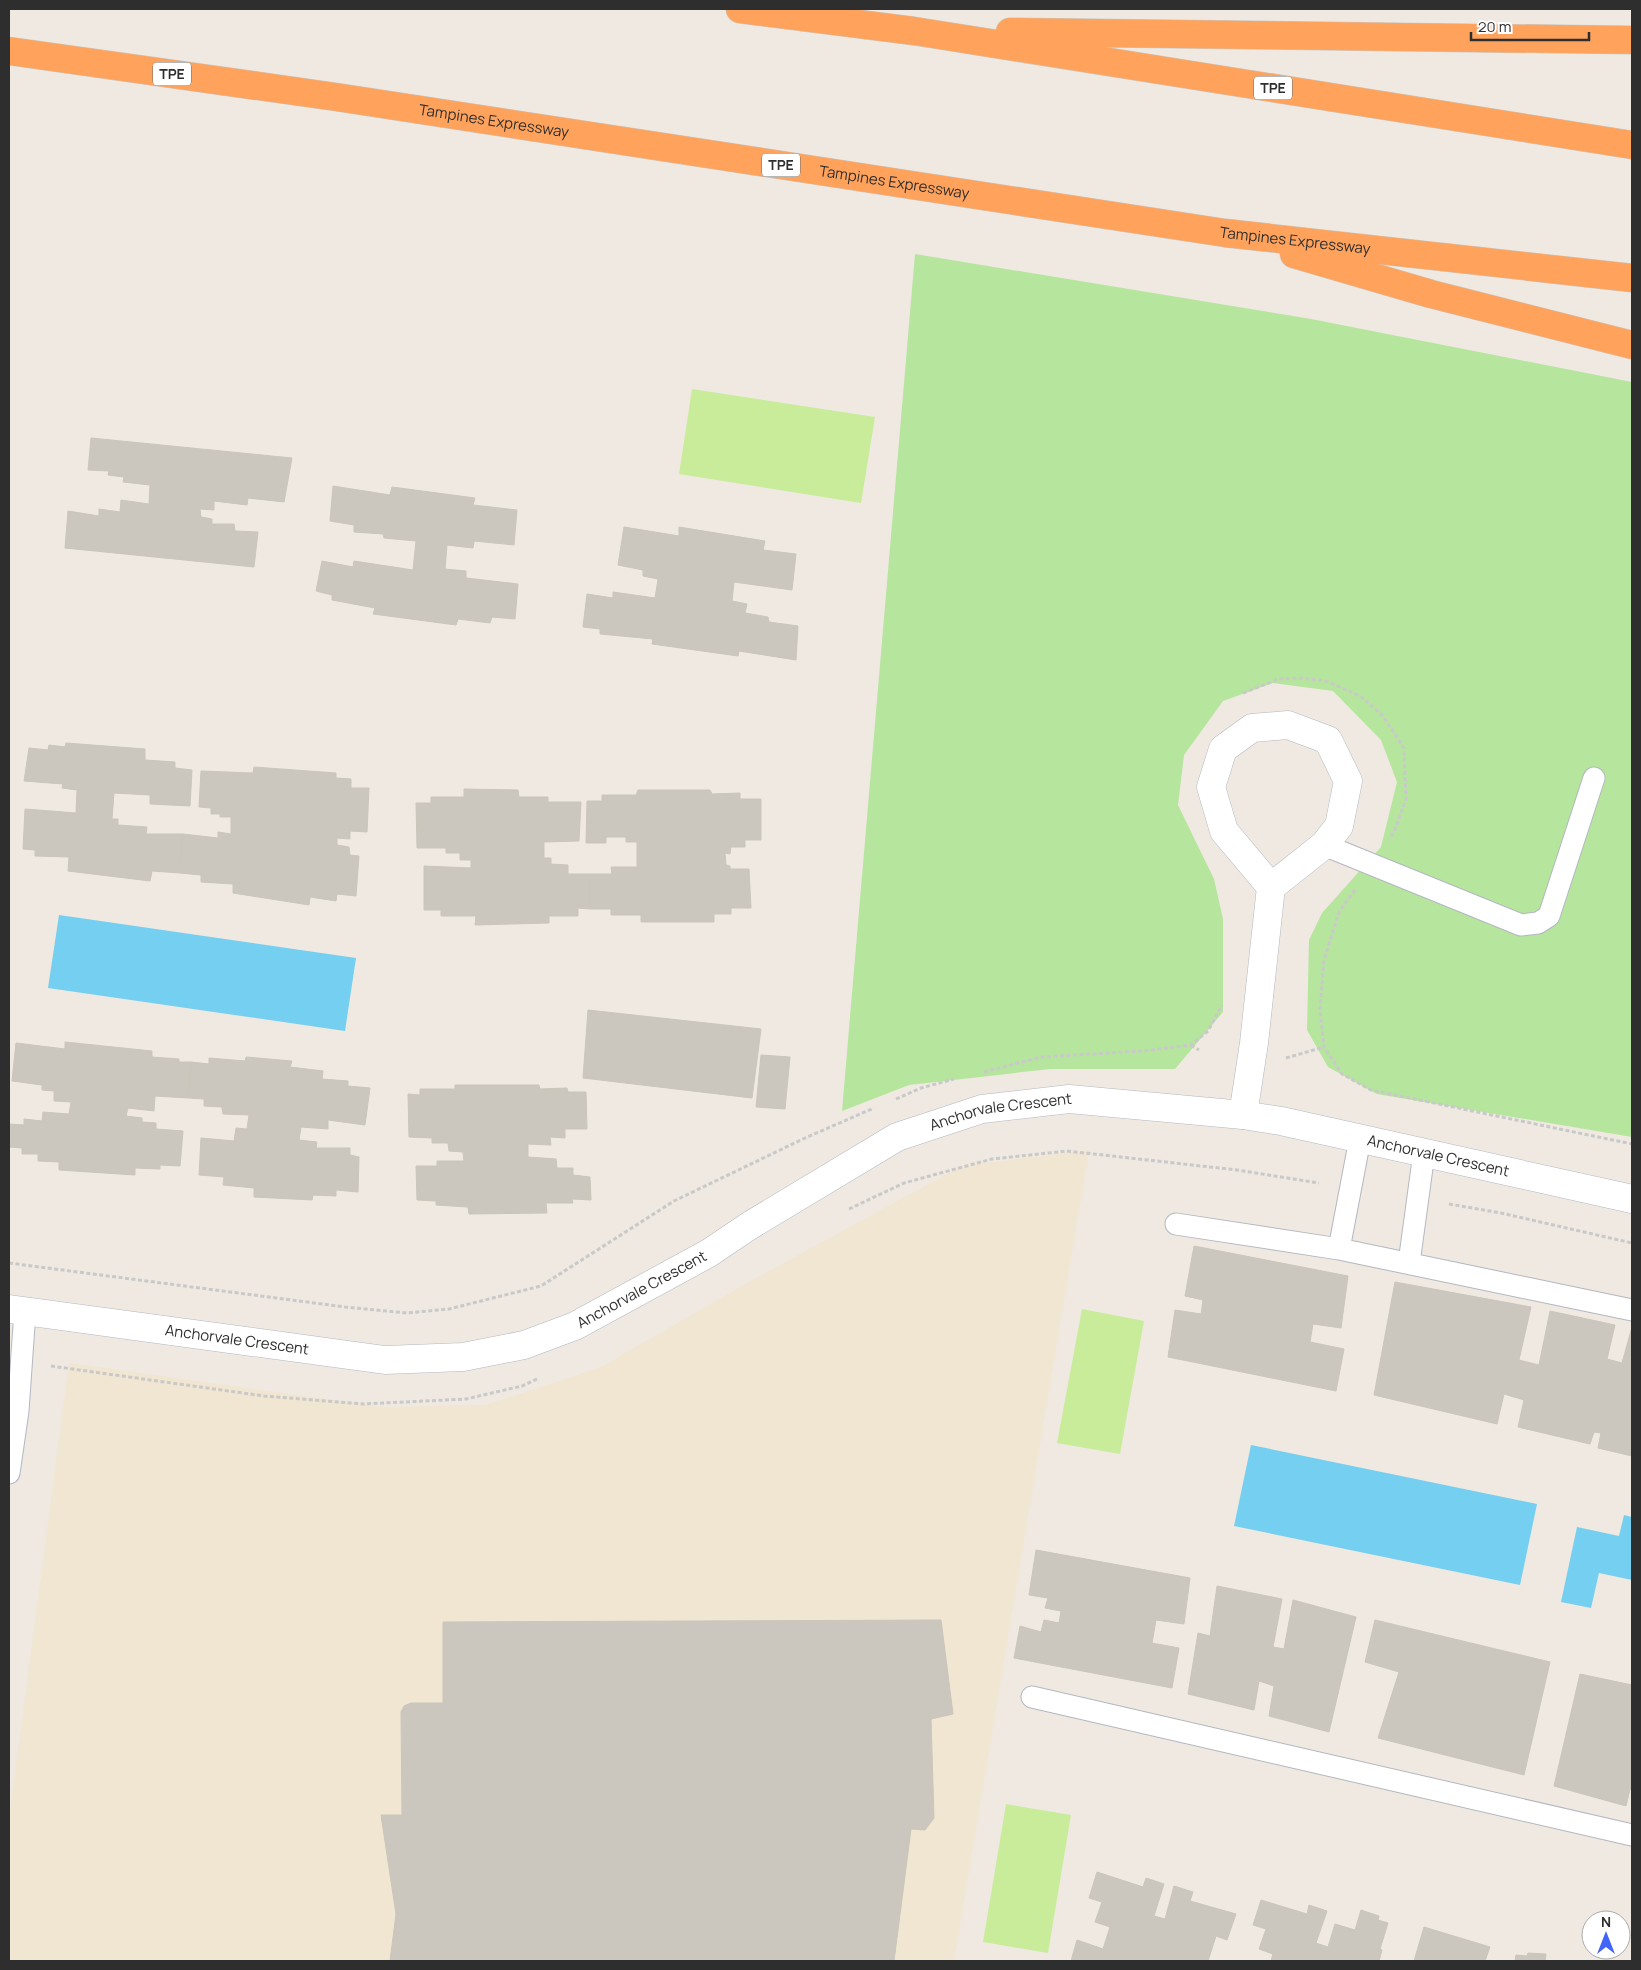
<svg xmlns="http://www.w3.org/2000/svg" width="1641" height="1970" font-family="Manrope,sans-serif">
  <style>
    .education { fill: #f0e6d1 }
    .green { fill: #b6e59e }
    .pitch { fill: #c9ec9a }
    .water { fill: #75cff0 }
    .building { fill: #cbc7bf; stroke: #cbc5ba }
    .lines { fill: none; stroke-linecap: round; stroke-linejoin: round }
    .lane-casing { stroke: #b4b7c1; stroke-width: 23 }
    .street-casing { stroke: #b4b7c1; stroke-width: 29 }
    .highway-casing { stroke: #c9c9c9; stroke-width: 29 }
    .path { stroke: #c9c9c9; stroke-width: 3; stroke-dasharray: 4 2.5; stroke-linecap: butt }
    .lane { stroke: #fff; stroke-width: 21 }
    .street { stroke: #fff; stroke-width: 28 }
    .highway { stroke: #ffa35c; stroke-width: 28 }
    .labels { text-anchor: middle; stroke-width: 5; stroke-linejoin: round; paint-order: stroke }
    .shield { fill: #fff; stroke: #6d6d6d; stroke-width: 1 }
    .shield-label { font-size: 14px; font-weight: bold; fill: #2e2e2e }
    .street-label { font-size: 15px; fill: #2e2e2e; stroke: #fff }
  </style>
  <rect width="100%" height="100%" fill="#efe9e1"/>
  <path class="education" d="M1089,1150L954,1961H9V1819L69,1363L383,1407L486,1405L601,1367L747,1283L962,1166Z"/>
  <path class="green" d="M915,254L1311,319L1632,382V1137L1377,1094L1328,1067L1307,1030L1309,940L1322,913L1381,847L1397,782L1381,740L1333,691L1273,683L1223,701L1184,755L1178,805L1214,879L1223,919V1012L1175,1069H1050L909,1085L842,1111Z"/>
  <path class="pitch" d="M692,389L875,417L861,503L679,474Z
    M1082,1309L1144,1321L1120,1454L1057,1443Z
    M1006,1804L1071,1815L1048,1953L983,1942Z"/>
  <path class="water" d="M59,915L356,958L345,1031L48,988Z
    M1251,1445L1537,1504L1520,1585L1234,1526Z
    M1624,1515L1632,1517V1580L1599,1573L1591,1608L1561,1602L1577,1527L1619,1536Z"/>
  <path class="building" d="M91,438L292,458L284,502L248,498L247,505L214,501V510L200,509L201,517L212,519V524H234L235,531L258,532L254,567L65,548L68,511L99,516V509L120,512L121,500L149,504L150,485L123,482L124,477L108,475L109,471L88,470Z
    M333,486L390,495L392,487L475,498L473,505L517,510L514,545L474,541L473,548L447,545L445,569L466,571V578L518,584L515,619L492,617L490,623L458,619L456,625L373,614L375,608L332,600V595L316,591L322,561L353,567L354,561L413,570L416,541L384,538L383,534L354,532V525L330,521Z
    M624,527L679,536V527L765,541L763,550L796,554L792,590L734,582L732,601L747,604L745,613L768,617L769,622L798,626L796,660L739,651L738,656L652,644L653,639L600,634V629L583,627L587,594L613,598V592L655,598L658,579L643,576V570L618,565Z
    M66,743L145,749V760L175,762V768L192,770L190,806L150,804V795L114,793L112,819H118V825L147,827L146,834H183L180,873L152,871L150,881L68,871L69,857L35,856V850L23,849L25,809L76,813L77,790L62,788L63,784L24,781L29,748L48,750L49,745L65,747Z
    M254,767L336,773V778L351,779V788H369L367,832L350,831V839L337,838V845L349,847L350,855L359,856L356,896L337,894L336,901L310,897L309,905L233,893V884L201,882V875L180,873L183,834L218,838V832L231,834V817H220V814H211V808L199,807L201,771L253,773Z
    M464,789L518,790L519,797H548V802H581L579,841L544,842V858H551V864L568,865V874H590V909L578,908V916H549V923L475,925L476,916H441V910H424V866L471,868V860H460V853H446V848H417L416,803H431V797H464Z
    M638,790H710L712,794L740,793V799H761V840H745V847H731L730,854L725,853L726,865L730,866V869H749L751,908H731V914H714V922H641V915H611V909H590V874H612L611,867H637V842H626V837H606V843H586L587,801H602V795H636Z
    M588,1010L761,1029L752,1098L583,1078Z
    M65,1042L152,1051V1057L179,1059V1062H191L189,1098L155,1096L154,1111L128,1108L126,1116L142,1118V1122L156,1123V1129L183,1131L180,1166L160,1165V1169L135,1168V1175L59,1170V1162L38,1161V1154H22V1148L9,1147V1124L24,1125V1119L42,1121L43,1112L69,1114L71,1102L54,1101V1091L42,1090V1085L12,1081L16,1043L65,1049Z
    M761,1055L790,1057L785,1109L756,1107Z
    M246,1057L292,1061L290,1067L323,1071L322,1079L348,1081V1086L370,1088L365,1125L328,1120V1129L301,1127L299,1140L317,1142L316,1148H350V1155L359,1157L358,1192L336,1190V1196L313,1195L312,1200L254,1197V1188L223,1185L224,1177L199,1175L201,1138L234,1141L236,1128L247,1129L249,1115L223,1114L222,1107L204,1106V1099L189,1098L191,1062L209,1064V1058L245,1061Z
    M455,1085H539L540,1089L567,1088L568,1092H586L587,1129H565V1138L550,1137L551,1145L528,1144V1157L556,1159L557,1168H573V1175L590,1177L591,1200L572,1199L573,1203H546L547,1213L469,1214L468,1207L436,1205V1201L417,1200L416,1166H437V1161H464L463,1152L449,1151L448,1143H432V1138L409,1137L408,1094L420,1095V1089H455Z
    M1194,1246L1348,1276L1341,1328L1313,1324L1310,1342L1344,1349L1336,1391L1168,1357L1175,1310L1201,1314L1203,1300L1185,1296Z
    M1395,1282L1531,1307L1519,1360L1539,1365L1550,1311L1615,1325L1607,1359L1622,1363L1632,1327V1456L1598,1448L1601,1433L1594,1432L1590,1444L1518,1427L1524,1400L1504,1394L1497,1424L1374,1395Z
    M1036,1550L1190,1578L1184,1624L1156,1620L1152,1643L1179,1648L1172,1688L1014,1658L1020,1626L1041,1632L1044,1620L1059,1623L1061,1611L1045,1608L1048,1598L1029,1595Z
    M1217,1586L1282,1599L1273,1647L1284,1649L1293,1600L1356,1617L1329,1732L1269,1716L1274,1686L1259,1681L1254,1710L1188,1694L1198,1633L1210,1636Z
    M941,1620L953,1714L931,1719L934,1818L925,1830L911,1829L894,1961H390L396,1914L381,1815H402L401,1712L404,1706L411,1703H443V1622Z
    M1375,1620L1550,1662L1524,1775L1378,1738L1399,1672L1365,1662Z
    M1580,1674L1632,1685V1790L1630,1789L1626,1806L1554,1786Z
    M1097,1872L1143,1887L1146,1878L1164,1884L1154,1916L1165,1919L1174,1886L1193,1892L1190,1901L1236,1914L1227,1940L1216,1936L1208,1961H1071L1077,1940L1103,1949L1110,1927L1095,1922L1102,1902L1089,1898Z
    M1261,1900L1307,1914L1309,1905L1327,1911L1316,1943L1328,1947L1335,1924L1355,1930L1361,1910L1379,1916L1378,1920L1388,1923L1380,1949L1382,1950L1379,1961H1271L1273,1954L1259,1949L1266,1929L1253,1925Z
    M1424,1927L1490,1947L1485,1961H1414Z
    M1528,1953L1546,1954L1545,1961H1515L1516,1955L1527,1956Z"/>
  <g class="lines">
    <defs>
      <path id="lane" d="M1324,845L1521,925L1538,923L1549,916L1594,778
        M1360,1139L1339,1249L1632,1310
        M1176,1224L1339,1249
        M1409,1263L1424,1153
        M9,1473L18,1411L25,1311
        M1032,1697L1632,1835"/>
      <g id="street">
        <path d="M1243,1115L1254,1043L1271,887L1324,845L1339,826L1348,781L1328,740L1288,725L1252,728L1223,749L1211,787L1224,831L1271,887"/>
        <path id="s1" d="M9,1309L385,1360L463,1357L524,1345L575,1326L709,1253L749,1226L897,1137L982,1109L1069,1099L1243,1115L1281,1121L1632,1199"/>
      </g>
      <g id="highway">
        <path d="M740,9L914,31L1632,145"/>
        <path d="M1010,32L1632,40"/>
        <path id="s2" d="M9,51L336,97L1225,233L1632,278"/>
        <path d="M1294,254L1431,294L1632,345"/>
      </g>
    </defs>
    <use href="#lane" class="lane-casing"/>
    <use href="#street" class="street-casing"/>
    <use href="#highway" class="highway-casing"/>
    <path class="path" d="M1243,693L1279,679L1302,678L1326,681L1362,697L1383,716L1404,748L1406,799L1394,832L1389,839
      M1355,890L1339,912L1324,960L1320,1009L1324,1047L1342,1074L1371,1090L1632,1144
      M1191,1045L1199,1050
      M1286,1058L1324,1047
      M984,1072L1041,1057L1142,1051L1191,1045L1208,1031L1222,1005
      M896,1099L921,1088L954,1079
      M1449,1204L1501,1213L1632,1243
      M849,1209L904,1183L992,1159L1067,1151L1237,1170L1319,1183
      M9,1263L345,1307L407,1313L449,1309L541,1286L674,1201L805,1138L874,1108
      M51,1366L264,1396L363,1404L466,1399L522,1386L537,1379"/>
    <use href="#lane" class="lane"/>
    <use href="#street" class="street"/>
    <use href="#highway" class="highway"/>
  </g>
  <g class="labels">
    <g class="shield">
      <rect x="153" y="62.5" width="38" height="23" rx="4"/>
      <rect x="1254" y="76.5" width="38" height="23" rx="4"/>
      <rect x="762" y="153.5" width="38" height="23" rx="4"/>
    </g>
    <g class="shield-label">
      <text x="172" y="79">TPE</text>
      <text x="1273" y="93">TPE</text>
      <text x="781" y="170">TPE</text>
    </g>
    <g class="street-label">
      <text dy="5" stroke="none"><textPath href="#s2" startOffset="490">Tampines Expressway</textPath></text>
      <text dy="5" stroke="none"><textPath href="#s2" startOffset="895">Tampines Expressway</textPath></text>
      <text dy="5" stroke="none"><textPath href="#s2" startOffset="1300">Tampines Expressway</textPath></text>
      <text dy="5" stroke="none"><textPath href="#s1" startOffset="1055">Anchorvale Crescent</textPath></text>
      <text dy="5" stroke="none"><textPath href="#s1" startOffset="1499">Anchorvale Crescent</textPath></text>
      <text dy="5" stroke="none"><textPath href="#s1" startOffset="650">Anchorvale Crescent</textPath></text>
      <text dy="5" stroke="none"><textPath href="#s1" startOffset="230">Anchorvale Crescent</textPath></text>
    </g>
  </g>
  <rect width="1641" height="1970" fill="none" stroke="#2e2e2e" stroke-width="20"/>
  <g transform="translate(1606 1935)"><circle r="24" fill="#ffffff" stroke="#ababab"/>
  <path d="M0-4L9 19L0 12L-9 19Z" fill="#4264fb"/>
  <text y="-8" font-size="14" font-weight="bold" text-anchor="middle" fill="#2e2e2e">N</text>
  </g>
  <path d="M1471 32v8h118v-8" fill="none" stroke="#2e2e2e" stroke-width="2.5"/>
  <text x="1478" y="32" font-size="15" fill="#2e2e2e" stroke="#ffffff" stroke-width="4" paint-order="stroke">20 m</text>
</svg>
